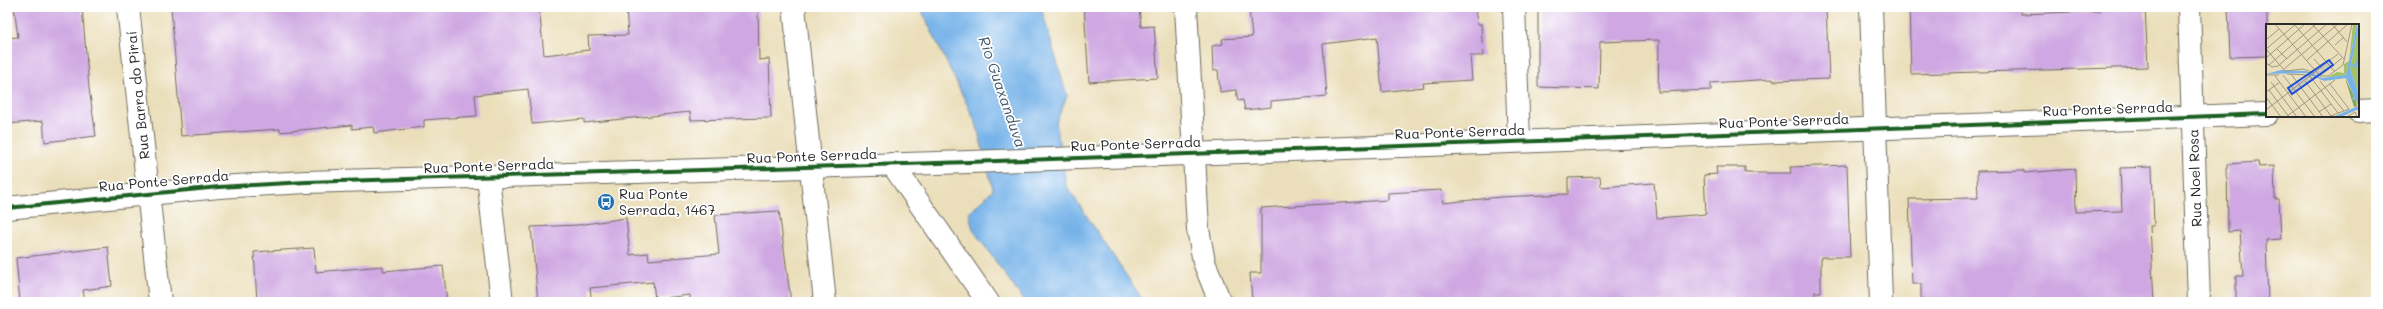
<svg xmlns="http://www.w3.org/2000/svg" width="2383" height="309" font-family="Mali,sans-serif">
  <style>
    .water { fill: #77b3e9; stroke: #516f8a }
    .building { fill: #cfa7e2 }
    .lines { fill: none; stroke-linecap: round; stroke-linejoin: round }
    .minor-casing { stroke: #6e6a5d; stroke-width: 24 }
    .tertiary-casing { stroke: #6e6a5d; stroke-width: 24 }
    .minor { stroke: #fff; stroke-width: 22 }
    .tertiary { stroke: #fff; stroke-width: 22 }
    .cycleway-casing { stroke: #fff; stroke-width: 6 }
    .cycleway { stroke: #1b5e20; stroke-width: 4 }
    .labels { text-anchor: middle; stroke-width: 3.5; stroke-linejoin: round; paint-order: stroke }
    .street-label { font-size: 14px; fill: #2b2b2b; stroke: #fff }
    .poi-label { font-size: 14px; fill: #2b2b2b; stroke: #fff; text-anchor: start }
    .water-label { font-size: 15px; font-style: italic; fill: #465b6e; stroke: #fff }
    .inset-river { fill: none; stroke: #77b3e9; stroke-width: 2 }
    .inset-road { fill: none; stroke: #9e9781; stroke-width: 1 }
    .view { fill: #1d4ed8; fill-opacity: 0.15; stroke: #1d4ed8; stroke-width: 2 }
    .inset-edge { fill: none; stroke: #2b2b2b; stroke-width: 2 }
  </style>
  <rect width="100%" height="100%" fill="#fff"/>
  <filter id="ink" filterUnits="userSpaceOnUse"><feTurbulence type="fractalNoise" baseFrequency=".025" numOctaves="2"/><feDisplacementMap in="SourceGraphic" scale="8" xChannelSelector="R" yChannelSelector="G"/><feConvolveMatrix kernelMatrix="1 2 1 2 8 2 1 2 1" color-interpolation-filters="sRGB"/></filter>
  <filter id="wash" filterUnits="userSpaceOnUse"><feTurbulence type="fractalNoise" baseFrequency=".012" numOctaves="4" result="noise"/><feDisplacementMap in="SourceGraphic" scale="16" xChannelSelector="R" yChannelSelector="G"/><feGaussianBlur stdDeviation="0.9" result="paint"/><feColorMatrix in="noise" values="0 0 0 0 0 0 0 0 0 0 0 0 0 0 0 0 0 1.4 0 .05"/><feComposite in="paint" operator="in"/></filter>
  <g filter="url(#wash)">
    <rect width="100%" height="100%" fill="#ebdfbb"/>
    <path class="water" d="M920,7H1041L1067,96L1056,122L1066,185L1144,302H1025L973,230L969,212L985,198L993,189L976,123Z"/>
    <g id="blocks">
      <path class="building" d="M14,7H82L89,88L96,136L45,142L43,121L7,124V38L18,37Z
        M171,7H539L544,55L589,50L588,36L628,35L626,7H676L677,9L758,7L759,60L769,59L771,118L691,120L690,112L584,123V119L532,124L528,89L475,95L477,116L424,120V127L374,133L373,127L352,129V125L280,132V129L181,136Z
        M1084,7H1139L1141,27L1154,26L1158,78L1089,82Z
        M1261,7H1475L1477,24H1481L1483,56H1470L1472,80L1423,83L1424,87L1382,92L1377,37L1323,44L1327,96L1271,101V107L1245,110L1243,100L1238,101L1236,90L1220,92L1218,70L1213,71L1212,46L1223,44L1222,39L1252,37L1249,8Z
        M1538,7H1826L1829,79L1773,81V79L1711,83V90L1658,92L1659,40L1600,42L1599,89L1538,87Z
        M1909,7H2020L2021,14L2100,11V7H2145L2148,67L1911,74Z
        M2228,7H2267V56L2230,57Z
        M2258,162L2259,167L2274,166L2275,199H2279L2281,239L2266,240L2268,302H2236V276H2243L2240,231L2228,232L2227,164Z
        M1847,165L1850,257H1821V292H1815V302H1453L1452,299L1397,300V302H1252L1250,273H1261V208L1388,200V193L1441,190L1443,203L1500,197L1568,194V178L1600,177L1601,187L1654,183L1657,218L1706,214L1704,175L1717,174L1716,167H1745V173H1791L1790,167Z
        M2152,167L2154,226H2150L2154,302H1921V284H1912L1909,199L1978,198L1977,171L2024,170V173L2075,169L2076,212L2122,211L2120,168Z
        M779,211L791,302H690V295L655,299L653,282L590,288L592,302H538L531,227L578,225L626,218L630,255L648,253L649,260L719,254L715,215Z
        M108,247L112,286L83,290L85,302H20L16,258Z
        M314,248L316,272L383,266V271L443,266L447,302H257L254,252Z"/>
    </g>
  </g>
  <g filter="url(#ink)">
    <use href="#blocks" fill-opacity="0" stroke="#6e6a5d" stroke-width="1"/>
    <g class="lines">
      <defs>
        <path id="minor" d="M128,7L160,302
          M794,7L825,302
          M1186,7L1198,229L1204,262L1220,302
          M1514,7L1519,141
          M1871,7L1881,302
          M2189,7L2199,302
          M892,164L988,302
          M488,177L502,302"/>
        <path id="tertiary" d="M2358,111L2376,110
          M7,208L219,187L306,182L970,162L2267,114"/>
      </defs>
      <use href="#minor" class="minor-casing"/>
      <use href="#tertiary" class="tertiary-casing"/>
      <use href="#minor" class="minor"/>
      <use href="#tertiary" class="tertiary"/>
      <defs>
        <path id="cycleway" d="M7,208L219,187L306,182L970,162L2267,114"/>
      </defs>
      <use href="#cycleway" class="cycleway-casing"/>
      <use href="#cycleway" class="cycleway"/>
    </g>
  </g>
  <defs>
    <symbol id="bus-disc" viewBox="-11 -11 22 22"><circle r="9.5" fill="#1f6fb2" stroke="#fff"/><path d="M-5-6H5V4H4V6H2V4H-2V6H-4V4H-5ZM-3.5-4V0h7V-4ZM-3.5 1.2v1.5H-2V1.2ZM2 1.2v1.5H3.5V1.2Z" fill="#fff"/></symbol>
  </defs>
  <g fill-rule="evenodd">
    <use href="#bus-disc" x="596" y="192" width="20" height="20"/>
  </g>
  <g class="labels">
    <g class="street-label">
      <text transform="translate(138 95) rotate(-96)" y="5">Rua Barra do Piraí</text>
      <text transform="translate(2108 109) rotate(-2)" y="5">Rua Ponte Serrada</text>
      <text transform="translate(1784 121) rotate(-2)" y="5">Rua Ponte Serrada</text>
      <text transform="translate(1460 132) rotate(-2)" y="5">Rua Ponte Serrada</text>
      <text transform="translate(1136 144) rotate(-2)" y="5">Rua Ponte Serrada</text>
      <text transform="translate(812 156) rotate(-2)" y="5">Rua Ponte Serrada</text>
      <text transform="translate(489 166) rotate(-2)" y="5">Rua Ponte Serrada</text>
      <text transform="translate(2195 178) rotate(-92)" y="5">Rua Noel Rosa</text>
      <text transform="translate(164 181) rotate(-5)" y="5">Rua Ponte Serrada</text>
    </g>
    <g class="poi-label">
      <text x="619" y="199">Rua Ponte<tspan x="619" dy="16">Serrada, 1467</tspan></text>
    </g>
    <g class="water-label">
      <text transform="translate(1002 92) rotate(71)" y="5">Rio Guaxanduva</text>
    </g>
  </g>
  <g transform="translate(2266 24)">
    <rect width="93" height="93" fill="#ebdfbb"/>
    <path d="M87,0H91L80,51L60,54L71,48L78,49V40L83,37ZM93,0V70L84,45Z" fill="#a3c169"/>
    <path d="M79,54L88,72L86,76L90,75L91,82L88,83Z" fill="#82a75d"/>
    <path d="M91,0L92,6L84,45L93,70V85L75,93H67L92,82L90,75L86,76L88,72L80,54L58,57L41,49L0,50L15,46L40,47L56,54L80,51Z" fill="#77b3e9"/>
    <path class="inset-river" d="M83,39L90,43L93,32"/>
    <path class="inset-road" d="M9,0L54,52M28,0L69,48M46,0L78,35M66,0L81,18M0,16L13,5M69,21L78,13M0,25L19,47L37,45L49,49M0,25L30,0M11,25L21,35M0,34L39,0M48,35L56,44M41,36L82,0M0,39L6,43L12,42L61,0M3,41L50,0M18,45L72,0M21,50L43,51L72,89M25,50L57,93M0,51H13M17,51L49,93M9,52L40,93M54,52H62L77,41L86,0M54,52L76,34M39,57L65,92M54,57L78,87M5,58L31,93M3,66L23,93M0,68L14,58M0,73L15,93M0,86L72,30M53,88L65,80M20,93L69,56M62,93L83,85L64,60M81,93L89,88L91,93"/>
    <path class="view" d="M63,36L67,41L26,70L22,64Z"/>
    <rect width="93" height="93" class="inset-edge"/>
  </g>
  <rect width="2383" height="309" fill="none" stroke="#fff" stroke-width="24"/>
</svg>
